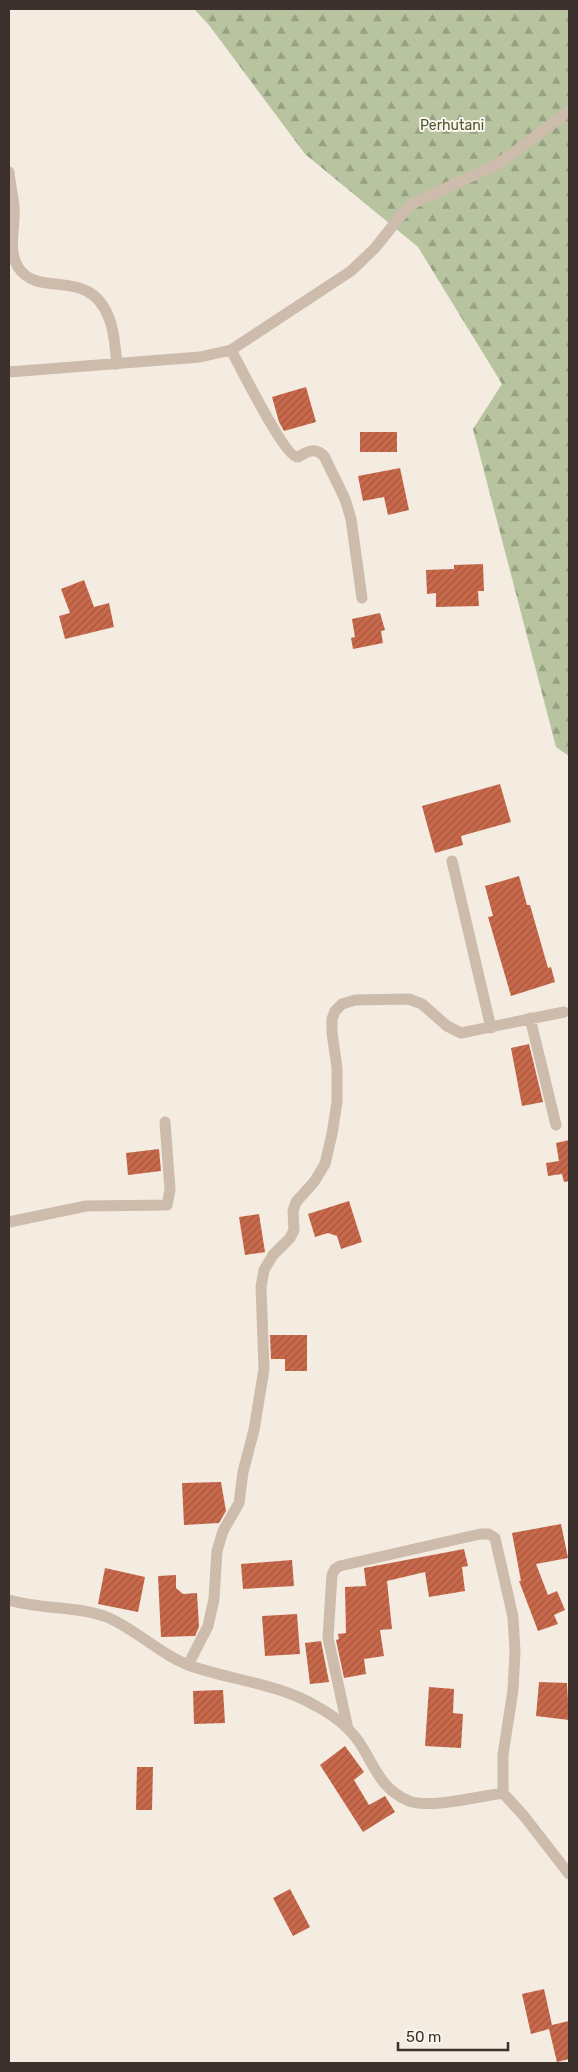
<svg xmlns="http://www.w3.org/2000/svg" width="578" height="2072" font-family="Rubik,sans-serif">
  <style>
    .forest { fill: url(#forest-firs) }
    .building { fill: url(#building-hatch) }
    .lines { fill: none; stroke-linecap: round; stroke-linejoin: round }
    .minor { stroke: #cdbbac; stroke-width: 11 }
    .labels { text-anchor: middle; stroke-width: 4; stroke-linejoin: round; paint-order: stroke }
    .park-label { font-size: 14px; fill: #4a5a2e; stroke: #fbf5ee }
  </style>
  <defs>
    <pattern id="forest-firs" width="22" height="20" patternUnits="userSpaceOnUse" patternTransform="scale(1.25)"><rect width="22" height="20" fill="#b8c4a0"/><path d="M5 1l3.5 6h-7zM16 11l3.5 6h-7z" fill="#97a083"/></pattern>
    <pattern id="building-hatch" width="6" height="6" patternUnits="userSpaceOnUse" patternTransform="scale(1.25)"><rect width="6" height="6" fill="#c8694b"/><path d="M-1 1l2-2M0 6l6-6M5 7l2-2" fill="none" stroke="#a4573f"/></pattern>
  </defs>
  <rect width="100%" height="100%" fill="#f4ebe1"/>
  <path class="forest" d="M194,9H569V756L556,747L473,429L502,384L418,247L305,154L209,25Z"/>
  <path class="building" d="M306,387L316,422L284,431L279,422L272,397Z
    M360,432H397V452H360Z
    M400,468L409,510L388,515L384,497L363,501L358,476Z
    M483,564L484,591H478L479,606L436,607V593L427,594L426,570L454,569V565Z
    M84,580L94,607L109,603L114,627L65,639L59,616L70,613L61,589Z
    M380,613L385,630L381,631L383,643L353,649L351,638L355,637L352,619Z
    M500,784L511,822L461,836L463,845L435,853L422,806Z
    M519,876L527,905H530L548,968L551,967L555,982L511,996L488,917L493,916L485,886Z
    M529,1044L543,1102L522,1106L511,1048Z
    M569,1140V1181L564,1182L562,1174L548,1176L546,1163L559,1161L556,1143Z
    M159,1149L161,1171L128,1175L126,1153Z
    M349,1201L362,1242L341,1249L337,1236L328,1233L315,1237L308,1214Z
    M259,1214L265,1252L245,1255L239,1217Z
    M270,1335H307V1371H285V1359H271Z
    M221,1482L226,1511L219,1523L184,1525L182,1483Z
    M561,1524L568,1558L536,1564L548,1595L557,1591L565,1610L554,1615L558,1624L538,1631L519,1581H521L512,1533Z
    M464,1549L468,1566L462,1567L465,1591L429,1597L425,1572L387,1581L392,1629L380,1630L384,1656L364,1659L366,1674L344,1678L336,1640L339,1639L338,1634L346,1633L345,1587L366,1586L364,1568Z
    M292,1560L294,1586L243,1589L241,1564Z
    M105,1568L145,1577L138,1612L98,1604Z
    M176,1575V1588L183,1594L197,1593L199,1627L195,1636L161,1637L158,1576Z
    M297,1614L300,1654L265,1656L262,1616Z
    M321,1641L329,1682L310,1684L305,1643Z
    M539,1682L567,1683L569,1720L536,1716Z
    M429,1687L454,1689L453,1713L463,1714L461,1748L425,1746Z
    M223,1690L225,1723L194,1724L193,1691Z
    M345,1746L364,1772L354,1780L369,1805L385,1796L395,1812L363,1832L320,1765Z
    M137,1767H153L152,1810H136Z
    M290,1889L310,1927L293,1936L273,1898Z
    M544,1989L552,2025L569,2021V2059L557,2062L549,2029L531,2034L522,1994Z"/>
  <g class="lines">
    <path class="minor" d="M9,172C10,184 13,195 14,206C16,226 7,249 18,267C39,300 89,265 109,318C115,332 115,349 117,364
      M231,350C240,366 285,458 298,457C308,451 315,447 324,456L345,499L351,519L362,598
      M9,372L200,357L231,350L351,271L375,248L403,213L414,203L498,164L569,111
      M452,861L491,1028
      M530,1018L556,1125
      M9,1222L86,1206L167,1205L170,1190L165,1122
      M9,1600C41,1610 77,1605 109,1618C138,1631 161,1655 191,1666C231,1680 279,1684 316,1706C333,1715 348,1726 359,1742C375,1766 380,1789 409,1801C429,1809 481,1796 503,1793L524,1816L569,1874
      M188,1665L208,1626L214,1599L217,1551L223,1531L239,1503L243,1472L254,1430L264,1369L261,1287L264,1270L273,1255L290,1238L294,1230L293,1211L296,1202L314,1182L325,1164L332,1134L337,1102V1068L332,1033V1019L335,1011L342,1004L355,1000L409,999L422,1004L447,1026L461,1033L564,1012
      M348,1729L328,1638L332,1575L335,1569L340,1566L480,1534H489L495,1538L513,1617L515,1652L513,1690L503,1755V1793"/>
  </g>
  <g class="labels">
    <g class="park-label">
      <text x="452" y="130">Perhutani</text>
    </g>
  </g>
  <rect width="578" height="2072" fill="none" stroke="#3b302b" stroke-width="20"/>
  <path d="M398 2042v8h110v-8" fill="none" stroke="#3b302b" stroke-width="2.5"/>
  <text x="406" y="2042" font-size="15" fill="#3b302b" stroke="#fbf5ee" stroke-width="4" paint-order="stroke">50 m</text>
</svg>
